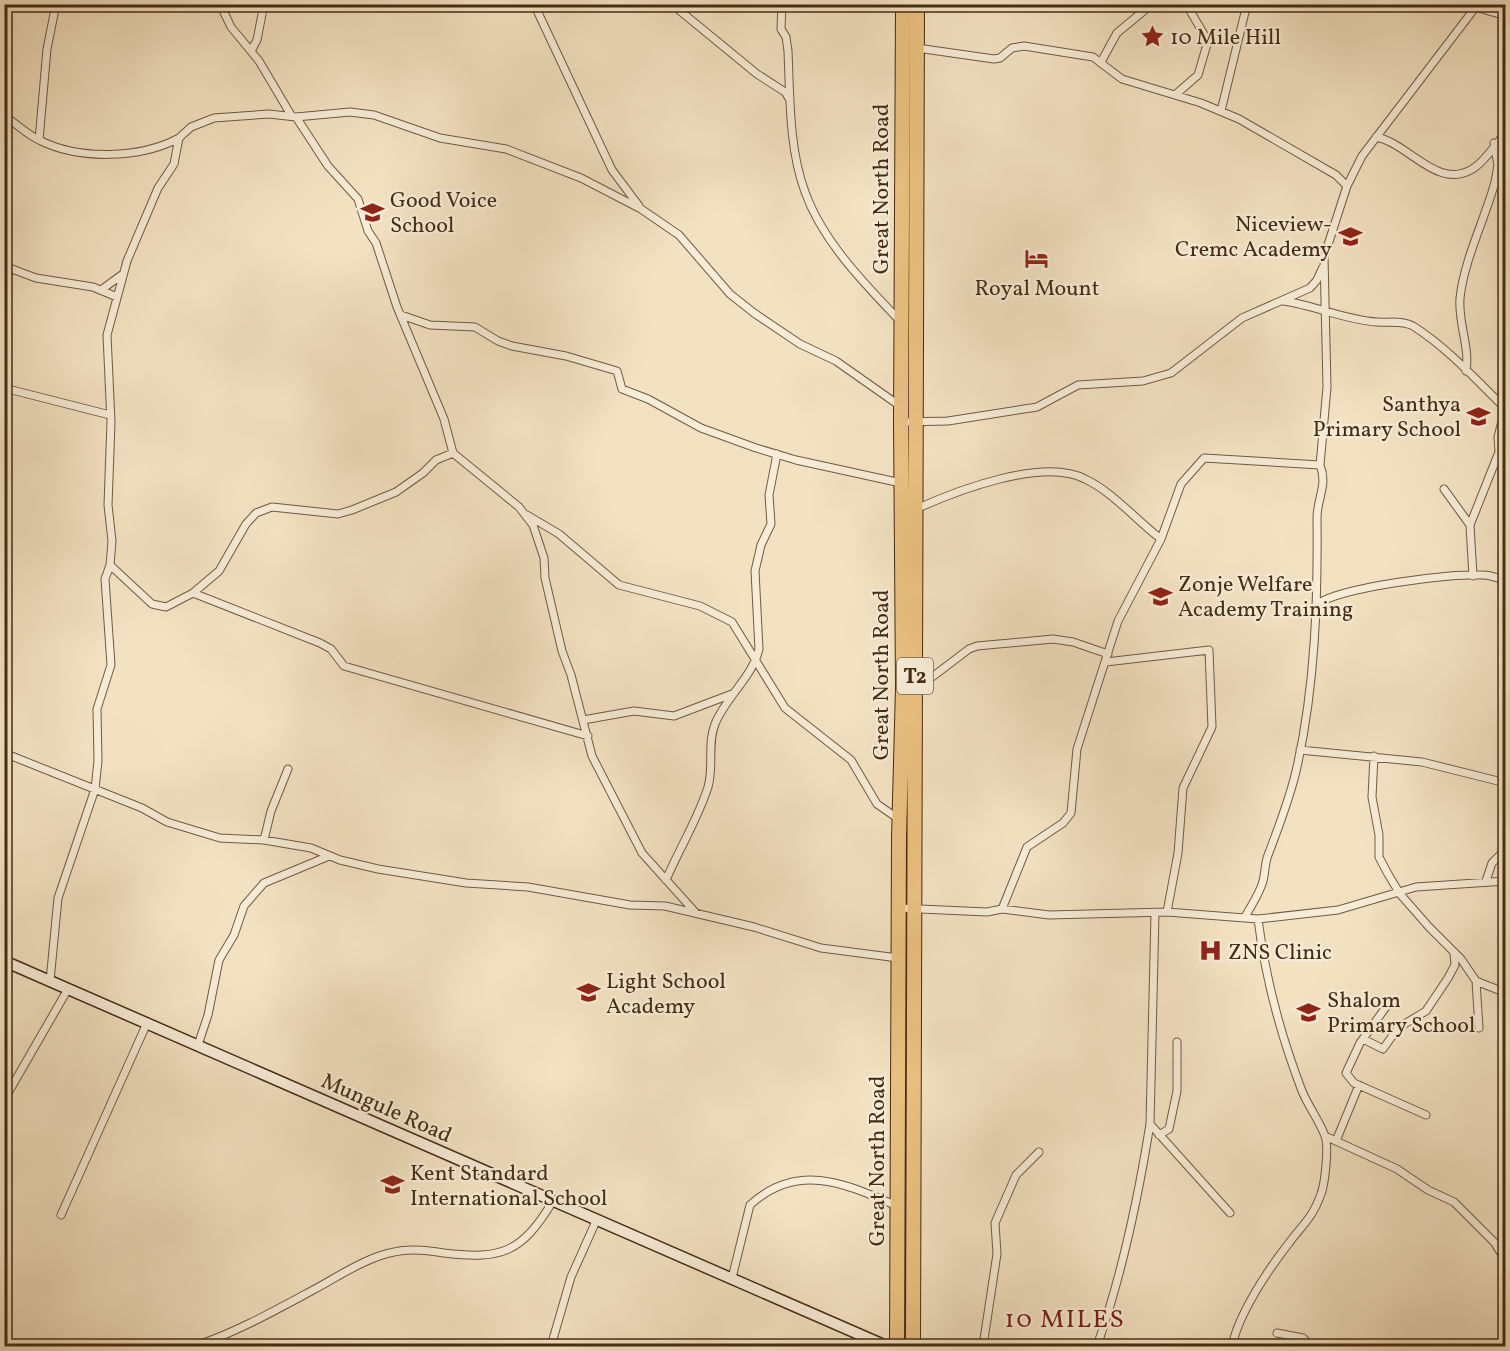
<svg xmlns="http://www.w3.org/2000/svg" width="1510" height="1351" font-family="Vollkorn,serif">
  <style>
    .lines { fill: none; stroke-linecap: round; stroke-linejoin: round }
    .street-casing { stroke: #705a40; stroke-width: 9 }
    .secondary-casing { stroke: #452c14; stroke-width: 13 }
    .highway-casing { stroke: #452c14; stroke-width: 16 }
    .street { stroke: #f7ecd7; stroke-width: 7 }
    .secondary { stroke: #f7ecd7; stroke-width: 10 }
    .highway { stroke: #eac181; stroke-width: 14 }
    .labels { text-anchor: middle; stroke-width: 4.5; stroke-linejoin: round; paint-order: stroke }
    .shield { fill: #f7ecd7; stroke: #7a664e; stroke-width: 1.5 }
    .shield-label { font-size: 21px; font-weight: bold; fill: #452c14 }
    .poi-label { font-size: 22px; fill: #452c14; stroke: #f7ecd7; text-anchor: start }
    .street-label { font-size: 22px; fill: #452c14; stroke: #f7ecd7 }
    .quarter-label { font-size: 26px; letter-spacing: 1.5px; fill: #7a1f14; stroke: #f7ecd7 }
  </style>
  <rect width="100%" height="100%" fill="#f3e2c2"/>
  <filter id="stains"><feTurbulence type="fractalNoise" baseFrequency=".00333" numOctaves="4"/><feColorMatrix values="0 0 0 0 .2 0 0 0 0 .09 0 0 0 0 .02 0 0 0 .5 -.17"/></filter>
  <radialGradient id="worn" r=".72"><stop offset=".6" stop-color="#630" stop-opacity="0"/><stop offset="1" stop-color="#630" stop-opacity=".3"/></radialGradient>
  <g class="lines">
    <defs>
      <path id="street" d="M220,4L231,27L259,61L291,115
        M534,4L612,170L639,206
        M782,4L781,29L786,37L788,51C790,97 789,149 805,192C823,242 864,283 900,321
        M1475,7L1506,16
        M679,10L757,74L785,92L790,100
        M917,48L994,59L1000,58L1012,48L1024,46L1093,57L1122,79L1201,103L1239,119L1336,175L1347,186
        M251,51L257,40L264,4
        M1101,62L1117,33L1152,4
        M1175,95L1198,75L1208,41L1186,4
        M1221,111L1247,4
        M4,116C16,123 26,134 39,140C78,160 140,159 179,138
        M296,117L328,166L358,199L368,231L376,243L397,307L444,419L453,453L519,507L533,525L544,558L545,578L562,651L571,675L592,756L642,853L695,912
        M1376,137C1409,143 1438,192 1474,168C1486,160 1496,143 1506,133
        M39,140L47,49L56,4
        M4,266L36,278L93,287L117,297
        M101,290L123,274
        M1283,301C1315,305 1344,320 1377,322C1389,323 1402,320 1413,326C1448,348 1477,381 1506,409
        M4,307L9,267
        M401,315L430,325L475,327L498,341L512,346L566,356L617,371L622,389L648,399L701,428L756,448L796,460L901,483
        M1466,371C1470,346 1458,324 1460,298C1464,260 1485,219 1495,182L1498,165L1494,143
        M4,388L110,415
        M901,422L948,421L1037,407L1078,385L1143,381L1171,373L1242,318L1310,288L1317,280L1323,267
        M1444,489L1470,525L1473,576
        M916,509C956,491 1043,457 1085,479C1113,492 1136,520 1161,539
        M527,515L559,534L619,585L700,606L732,622L785,708L851,760L877,804L900,820
        M1470,525L1499,452L1498,437L1505,409
        M110,565L152,604L166,607L193,593L219,571L246,524L256,513L272,507L338,514L352,510L396,492L423,473L436,460L453,453
        M193,593L320,643L331,649L344,666L588,736
        M1316,605C1339,587 1453,573 1483,575C1491,575 1498,578 1506,581
        M1106,662L1209,650L1212,727L1183,788L1178,853L1167,912
        M915,690L969,649L977,646L1053,639L1073,642L1108,654
        M583,720L634,711L674,716L732,694
        M1300,750L1422,762L1506,783
        M4,753L142,808L167,822L220,838L264,840L311,848L340,860L378,869L466,883L528,887L630,905L665,906L754,927L821,948L898,958
        M1374,756L1372,797L1379,835V857L1388,874L1400,894L1429,927L1461,959L1476,981L1506,993
        M264,840L271,811L288,769
        M666,880C679,849 698,819 708,787C714,767 707,744 715,724C726,697 753,676 759,649L755,571L761,545L771,524L769,495L777,454
        M1486,881L1492,863L1506,849
        M898,908L987,912L1002,909L1049,915L1167,912L1258,919L1338,910L1416,887L1506,881
        M1002,909L1027,847L1063,823L1071,813L1077,749L1118,621L1161,539L1181,484L1204,458L1320,465
        M1245,917C1251,906 1260,893 1263,881C1265,873 1265,865 1267,858C1278,828 1290,799 1297,767C1315,686 1318,600 1317,518C1317,498 1328,485 1320,465L1327,387L1324,257L1347,186L1362,156L1478,4
        M50,981L58,898L95,789L98,761L97,709L111,665L105,579L110,565L112,541L108,505L111,422L107,335L127,261L158,188L174,164L179,138L191,127L214,118L269,114L296,117L350,112L374,115L440,138L506,149L581,178L641,209L679,235L730,294L754,313L800,344L836,361L900,406
        M1476,981L1479,1028
        M1386,1007L1360,1043L1346,1073L1354,1083L1426,1115
        M1363,1039L1383,1049L1398,1028L1426,1011L1448,978L1455,965L1454,954
        M198,1045L208,1015L219,960L234,935L244,906L264,883L329,856
        M4,1100L68,989
        M1150,1124L1230,1213
        M1159,1135L1169,1129L1177,1091V1042
        M1325,1136L1397,1169L1428,1190L1454,1202L1494,1242L1506,1261
        M1336,1141L1359,1085
        M61,1215L147,1023
        M732,1278L750,1205C798,1161 846,1184 897,1206
        M1277,1333L1303,1338L1311,1346
        M195,1346C237,1332 276,1310 315,1289C339,1276 367,1257 394,1252C410,1248 427,1250 444,1253C503,1260 522,1252 553,1201
        M551,1346L571,1277L597,1219
        M983,1346L997,1254L995,1223L1016,1175L1039,1152
        M1097,1346C1122,1275 1138,1199 1150,1124L1155,913
        M1232,1346C1239,1313 1268,1270 1289,1243C1303,1224 1312,1219 1321,1194C1325,1183 1329,1147 1325,1136C1319,1120 1308,1106 1302,1091C1281,1036 1265,977 1258,919"/>
      <path id="secondary" d="M4,961L886,1346"/>
      <path id="highway" d="M897,1346L899,838L903,687L901,422L903,4
        M913,1346L917,4"/>
    </defs>
    <use href="#street" class="street-casing"/>
    <use href="#secondary" class="secondary-casing"/>
    <use href="#highway" class="highway-casing"/>
    <use href="#street" class="street"/>
    <use href="#secondary" class="secondary"/>
    <use href="#highway" class="highway"/>
  </g>
  <defs>
    <symbol id="sight-bare" viewBox="-9 -9 18 18"><path d="M0-6L1.8-2.2L6-1.7L2.9 1.2L3.7 5.4L0 3.3L-3.7 5.4L-2.9 1.2L-6-1.7L-1.8-2.2Z" fill="#8f2418" stroke="#f7ecd7" stroke-width="2.5" paint-order="stroke"/></symbol>
    <symbol id="school-bare" viewBox="-9 -9 18 18"><path d="M0-5L7-2L0 1L-7-2ZM-4 1L0 2.5L4 1V4Q0 6-4 4Z" fill="#8f2418" stroke="#f7ecd7" stroke-width="2.5" paint-order="stroke"/></symbol>
    <symbol id="hotel-bare" viewBox="-9 -9 18 18"><path d="M-6-4.5h1.5V1H6V5H4.5V3h-9V5H-6ZM-4 0a1.8 1.8 0 1 1 3.6 0ZM.5 0V-2.5h3Q6-2.5 6 0Z" fill="#8f2418" stroke="#f7ecd7" stroke-width="2.5" paint-order="stroke"/></symbol>
    <symbol id="hospital-bare" viewBox="-9 -9 18 18"><path d="M-5-5h3v3.5h4V-5h3V5h-3V1.5h-4V5h-3Z" fill="#8f2418" stroke="#f7ecd7" stroke-width="2.5" paint-order="stroke"/></symbol>
  </defs>
  <g fill-rule="evenodd">
    <use href="#sight-bare" x="1136" y="20" width="33" height="33"/>
    <use href="#school-bare" x="356" y="196" width="33" height="33"/>
    <use href="#school-bare" x="1334" y="220" width="33" height="33"/>
    <use href="#hotel-bare" x="1020" y="242" width="33" height="33"/>
    <use href="#school-bare" x="1462" y="400" width="33" height="33"/>
    <use href="#school-bare" x="1144" y="580" width="33" height="33"/>
    <use href="#hospital-bare" x="1194" y="934" width="33" height="33"/>
    <use href="#school-bare" x="572" y="976" width="33" height="33"/>
    <use href="#school-bare" x="1292" y="996" width="33" height="33"/>
    <use href="#school-bare" x="376" y="1168" width="33" height="33"/>
  </g>
  <g class="labels">
    <rect class="shield" x="897" y="658" width="36" height="36" rx="4.5"/>
    <g class="shield-label">
      <text x="915" y="683">T2</text>
    </g>
    <g class="poi-label">
      <text x="1170" y="44">10 Mile Hill</text>
      <text x="390" y="207">Good Voice<tspan x="390" dy="25">School</tspan></text>
      <text x="1332" y="231" text-anchor="end">Niceview-<tspan x="1332" dy="25">Cremc Academy</tspan></text>
      <text x="1037" y="295" text-anchor="middle">Royal Mount</text>
      <text x="1461" y="411" text-anchor="end">Santhya<tspan x="1461" dy="25">Primary School</tspan></text>
      <text x="1178" y="591">Zonje Welfare<tspan x="1178" dy="25">Academy Training</tspan></text>
      <text x="1228" y="959">ZNS Clinic</text>
      <text x="606" y="988">Light School<tspan x="606" dy="25">Academy</tspan></text>
      <text x="1327" y="1007">Shalom<tspan x="1327" dy="25">Primary School</tspan></text>
      <text x="410" y="1180">Kent Standard<tspan x="410" dy="25">International School</tspan></text>
    </g>
    <g class="street-label">
      <text transform="translate(880 189) rotate(-90)" y="8">Great North Road</text>
      <text transform="translate(880 675) rotate(-90)" y="8">Great North Road</text>
      <text transform="translate(387 1107) rotate(24)" y="8">Mungule Road</text>
      <text transform="translate(876 1161) rotate(-90)" y="8">Great North Road</text>
    </g>
    <g class="quarter-label">
      <text x="1065" y="1327">10 MILES</text>
    </g>
  </g>
  <rect width="1510" height="1351" fill="none" stroke="#f3e2c2" stroke-width="24"/>
  <rect x="6" y="6" width="1498" height="1339" fill="none" stroke="#452c14" stroke-width="3"/>
  <rect x="12" y="12" width="1486" height="1327" fill="none" stroke="#452c14" stroke-width="1.5"/>
  <rect width="100%" height="100%" filter="url(#stains)"/>
  <rect width="100%" height="100%" fill="url(#worn)"/>
</svg>
